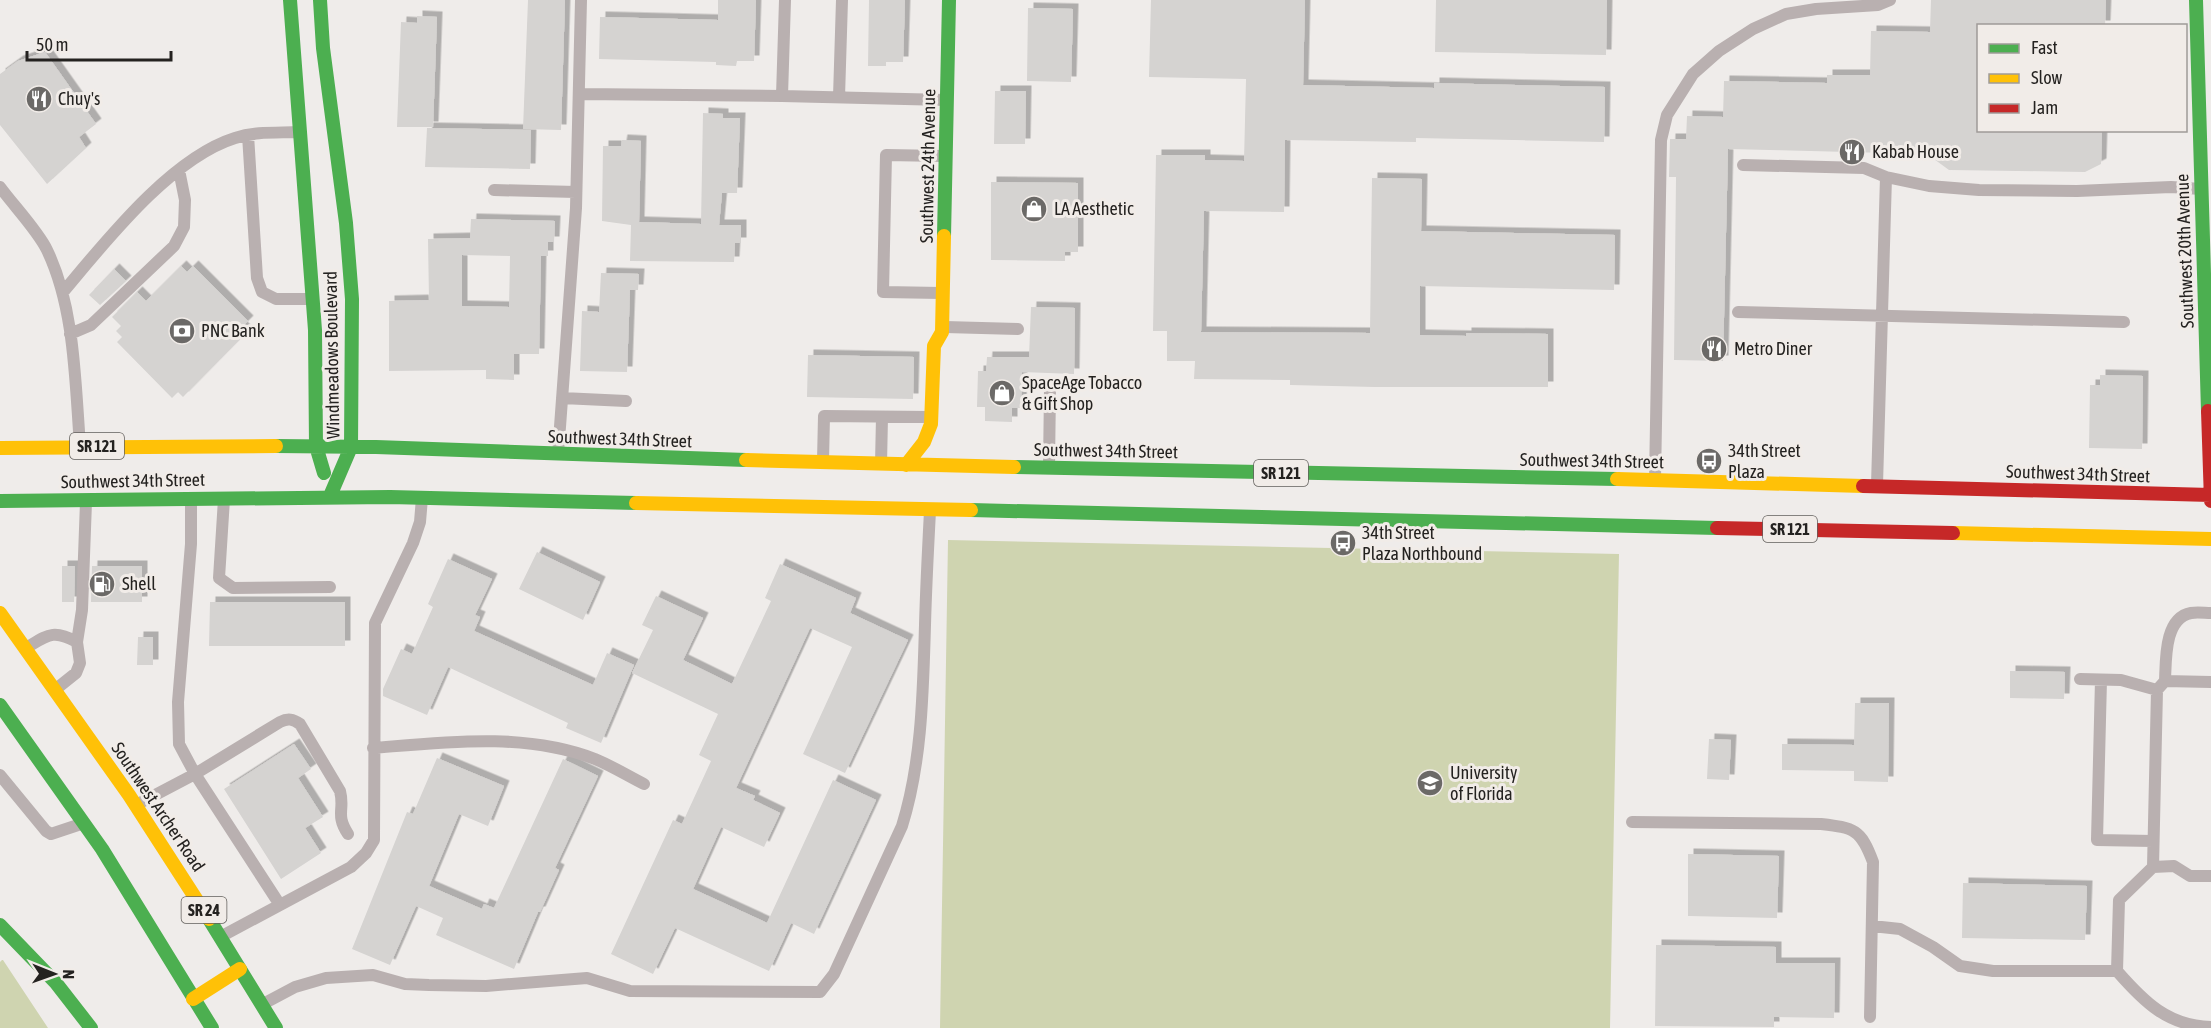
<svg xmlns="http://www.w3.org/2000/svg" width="2211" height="1028" font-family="'Asap Condensed',sans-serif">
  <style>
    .forest { fill: #cfd4b0 }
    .building { fill: #d5d3d1; fill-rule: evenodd; filter: url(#shadow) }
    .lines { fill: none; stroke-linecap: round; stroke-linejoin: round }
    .lane { stroke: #b9b0b0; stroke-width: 12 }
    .fast { stroke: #4caf50; stroke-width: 14 }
    .slow { stroke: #ffc107; stroke-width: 14 }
    .jam { stroke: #c62828; stroke-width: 14 }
    .labels { text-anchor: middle; stroke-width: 6; stroke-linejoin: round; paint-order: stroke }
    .shield { fill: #f1ece8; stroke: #625f5c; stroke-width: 1.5 }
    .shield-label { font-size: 16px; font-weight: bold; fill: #242220 }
    .poi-label { font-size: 18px; fill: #242220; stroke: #f1ece8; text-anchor: start }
    .street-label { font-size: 18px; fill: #242220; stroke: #f1ece8 }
  </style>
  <defs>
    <filter id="shadow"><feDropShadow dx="5.5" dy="-5.5" stdDeviation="0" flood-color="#0004"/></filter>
  </defs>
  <rect width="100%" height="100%" fill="#efecea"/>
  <path class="forest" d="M948,540L1619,554L1610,1028H940Z
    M2,960H3L48,1028H0V962Z"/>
  <path class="building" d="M528,0H565L561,130L523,129Z
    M718,0H756L754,61H737L736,66L716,65V62L599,59L600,17L718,20Z
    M869,0H905L903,62H886V66H868Z
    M1151,0H1305L1303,85L1434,88V83L1605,87L1604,142L1416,138V142L1285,140L1284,212L1204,211L1201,332L1370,333L1372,178L1422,179L1421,231L1615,235L1614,290L1420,286V335L1466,336V333L1548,334V387H1375L1290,385V380L1194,379L1195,361H1167V331H1153L1156,155H1205V160L1244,161L1246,79L1149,77Z
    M1436,0H1607L1606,55L1435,52Z
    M1931,0H2106L2105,26H1978V130H2102L2101,164L2085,172L1949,170L1927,154L1728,149L1723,361L1674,360L1676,177H1669L1670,139H1686L1687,116L1723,117L1724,81L1827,83V75H1870L1871,31L1930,32Z
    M1028,8L1073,9L1071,82L1027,81Z
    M417,16L437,17L433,127H397L401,22L417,23Z
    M45,52L96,124L79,137L86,148L47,184L0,125V74L18,61Z
    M995,91H1026L1025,144H994Z
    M703,113L723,114V118H740L737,193H722L719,225H741V243H735L734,262L630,261L631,225L602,221L603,146H621L622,140L641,141L639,222L701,224Z
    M427,128L531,130L530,169L425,167Z
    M991,182L1078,183V252H1065V261L991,260Z
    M471,219L555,221L554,242H548V256H541L539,354H514V380L486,379V370L389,371V301L429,300L428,239L470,238ZM462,255L510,256L509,307L462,306Z
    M181,266L187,272L193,266L248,321L242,327L247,332L183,397L178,392L172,398L117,342L122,337L116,331L121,326L112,317L137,292L146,301Z
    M114,269L126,281L100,305L89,295Z
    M601,273L639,274L638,290H630L627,372L580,371L582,311L599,312Z
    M1031,307L1075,308L1074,374L1022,372L1021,408H1012V422L985,421V407H977L978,371H986L987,357H1029Z
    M808,355L914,357L913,399L807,397Z
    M2100,375L2143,376L2142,449L2089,448L2090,385H2100Z
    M537,552L600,582L583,620L519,589Z
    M448,559L492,579L475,615L480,617L474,631L593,685L607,653L634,665L601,743L566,728L568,723L448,667L427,715L383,696V689L401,649L412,654L433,607L428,604Z
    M780,564L856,598L850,613L908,640L845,773L803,754L852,647L810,628L736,788L755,796L753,800L780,813L764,847L721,827L693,889L767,923L833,780L876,800L814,934L791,923L769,971L675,928L653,974L611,954L673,820L682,824L711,761L699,755L718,714L632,673L653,630L642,625L656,596L703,618L683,660L732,684L771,601L765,598Z
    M62,566H75L74,602H62Z
    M92,566H142V602H91Z
    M210,602H345V646H209Z
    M138,637H153V665H137Z
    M2010,671L2065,672L2064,699L2010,698Z
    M1855,703H1889L1888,782L1854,781V771L1782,770V744L1854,745Z
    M1709,739L1731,740L1729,780L1707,779Z
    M294,744L311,769L298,778L323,817L305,828L321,853L281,879L224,789Z
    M437,758L504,786L488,826L459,814L429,886L482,909L484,904L494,908L563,759L598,776L555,868L559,870L540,912H538L514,969L436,935L443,918L416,906L390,965L352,949L407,812L413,814Z
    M1688,854L1779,856L1777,918L1688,916Z
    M1963,883L2087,886L2085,940L1962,938Z
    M1656,945L1776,947V963H1835L1834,1018L1774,1017V1027L1655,1026Z"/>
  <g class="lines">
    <path class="lane" d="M579,94L782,96L946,100
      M782,96L785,0
      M839,97L842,0
      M248,135L257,278L262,292L276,299H311
      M1743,165L1864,168L1886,177L1929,186L1979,190L2077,191L2171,187L2201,189
      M0,187C14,206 38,231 47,250C75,308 75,382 80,445
      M494,190L576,192
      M63,292C106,241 171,158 235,138C256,131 278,133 299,132
      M941,293L883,292L886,155L943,156
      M1738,312L2124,322
      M945,327L1018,329
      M70,334L91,325L174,246L184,227L185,200L179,170
      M562,398L626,401
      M558,454L576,208L581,0
      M823,461L824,416L929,417
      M881,464L882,417
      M1049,466L1050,389
      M1655,480L1661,140L1667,115L1693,74L1719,51L1753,29L1786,14L1816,9L1878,5L1890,0
      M1877,485L1886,177
      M224,499L219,578L233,588L330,587
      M26,648C48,635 53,629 77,642
      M2080,679L2121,680L2157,690L2165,681C2166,660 2164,618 2191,613C2197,612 2205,613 2211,613
      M2101,680L2097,840L2153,841
      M2165,681L2211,682
      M56,689L76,673L80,663L77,642L82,610L86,502
      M373,748C446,742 525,732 595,759C612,766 628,776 644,784
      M0,775L46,831L51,834L81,824
      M136,805L195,774L179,744L178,702L191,544V500
      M1632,822L1821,824C1854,828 1861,829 1873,862L1870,1017
      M2153,867L2174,866L2190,876H2211
      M280,905L195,774L280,722C288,718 293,719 300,724L340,791C345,810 335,814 348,834
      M1872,926L1900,929L1933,947L1960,966L1993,971H2117L2119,900L2153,867L2157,690
      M222,936L351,867L366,853L374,840L375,623L413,543L420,522L422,498
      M2117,971C2144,1002 2168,1026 2211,1027
      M263,1004L295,987L326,978L373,975L405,984L429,985L486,986L587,978L630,991L820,992L834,974L902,826C922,762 923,692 925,625C926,587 928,549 930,511"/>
    <path class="fast" d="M290,0L315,330L316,446L324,473
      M320,0L323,48L346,223L352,299L351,447L330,496
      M2196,0L2208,411
      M944,236L949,0
      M276,446L376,447L746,460
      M1014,467L1617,479
      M0,501L390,497L636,503
      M971,510L1717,528
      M0,705L102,849L212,1028
      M209,919L276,1028
      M0,925L56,983L91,1028"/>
    <path class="slow" d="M0,448L276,446
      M746,460L1014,467
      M906,465L924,442L931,424L934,346L942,332L944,236
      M1617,479L1863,486
      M636,503L971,510
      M1953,533L2211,539
      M0,613L129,795L209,919
      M193,999L240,969"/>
    <path class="jam" d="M2208,411L2211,501
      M1863,486L2211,495
      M1717,528L1953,533"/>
  </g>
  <defs>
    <symbol id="restaurant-disc" viewBox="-11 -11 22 22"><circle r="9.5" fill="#6b6967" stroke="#f1ece8"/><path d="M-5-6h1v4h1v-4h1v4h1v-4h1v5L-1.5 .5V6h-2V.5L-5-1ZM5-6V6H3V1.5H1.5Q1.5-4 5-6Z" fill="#fff"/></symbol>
    <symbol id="shop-disc" viewBox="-11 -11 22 22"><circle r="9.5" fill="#6b6967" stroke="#f1ece8"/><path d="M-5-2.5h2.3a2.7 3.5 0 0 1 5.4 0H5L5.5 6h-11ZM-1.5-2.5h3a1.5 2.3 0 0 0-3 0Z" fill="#fff"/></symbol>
    <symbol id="bank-disc" viewBox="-11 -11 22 22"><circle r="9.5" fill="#6b6967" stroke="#f1ece8"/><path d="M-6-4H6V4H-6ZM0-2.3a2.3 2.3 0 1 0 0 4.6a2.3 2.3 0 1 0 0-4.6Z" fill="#fff"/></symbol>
    <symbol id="bus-disc" viewBox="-11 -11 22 22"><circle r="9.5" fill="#6b6967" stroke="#f1ece8"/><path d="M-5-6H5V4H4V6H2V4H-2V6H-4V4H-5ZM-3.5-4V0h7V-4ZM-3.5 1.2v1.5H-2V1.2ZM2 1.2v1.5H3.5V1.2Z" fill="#fff"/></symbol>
    <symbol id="fuel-disc" viewBox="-11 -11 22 22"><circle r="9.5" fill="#6b6967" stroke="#f1ece8"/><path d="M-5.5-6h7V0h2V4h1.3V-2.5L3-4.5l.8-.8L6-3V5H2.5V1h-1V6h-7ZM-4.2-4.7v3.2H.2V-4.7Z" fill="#fff"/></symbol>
    <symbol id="university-disc" viewBox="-11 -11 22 22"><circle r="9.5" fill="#6b6967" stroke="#f1ece8"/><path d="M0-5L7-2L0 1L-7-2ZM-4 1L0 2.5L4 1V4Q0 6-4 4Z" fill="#fff"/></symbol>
  </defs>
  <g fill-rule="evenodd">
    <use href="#restaurant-disc" x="24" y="84" width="30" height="30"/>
    <use href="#restaurant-disc" x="1837" y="137" width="30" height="30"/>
    <use href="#shop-disc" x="1019" y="194" width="30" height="30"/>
    <use href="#bank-disc" x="167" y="316" width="30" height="30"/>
    <use href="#restaurant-disc" x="1699" y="334" width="30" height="30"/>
    <use href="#shop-disc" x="987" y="378" width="30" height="30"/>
    <use href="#bus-disc" x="1694" y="446" width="30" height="30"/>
    <use href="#bus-disc" x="1328" y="528" width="30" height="30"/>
    <use href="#fuel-disc" x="87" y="569" width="30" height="30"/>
    <use href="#university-disc" x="1415" y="768" width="30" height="30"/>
  </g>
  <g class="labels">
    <g class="shield">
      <rect x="70" y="433" width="54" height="26" rx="4.5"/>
      <rect x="1254" y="460" width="54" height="26" rx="4.5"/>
      <rect x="1763" y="516" width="54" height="26" rx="4.5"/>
      <rect x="181.5" y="897" width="45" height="26" rx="4.5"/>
    </g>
    <g class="shield-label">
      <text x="97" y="452">SR 121</text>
      <text x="1281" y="479">SR 121</text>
      <text x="1790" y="535">SR 121</text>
      <text x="204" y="916">SR 24</text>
    </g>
    <g class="poi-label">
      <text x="58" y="105">Chuy's</text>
      <text x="1872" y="158">Kabab House</text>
      <text x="1054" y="215">LA Aesthetic</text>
      <text x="201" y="337">PNC Bank</text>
      <text x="1734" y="355">Metro Diner</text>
      <text x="1022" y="389">SpaceAge Tobacco<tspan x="1022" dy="21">&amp; Gift Shop</tspan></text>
      <text x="1728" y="457">34th Street<tspan x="1728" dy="21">Plaza</tspan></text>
      <text x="1362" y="539">34th Street<tspan x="1362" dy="21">Plaza Northbound</tspan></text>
      <text x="122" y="590">Shell</text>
      <text x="1450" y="779">University<tspan x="1450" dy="21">of Florida</tspan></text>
    </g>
    <g class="street-label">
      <text transform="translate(928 166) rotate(-89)" y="6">Southwest 24th Avenue</text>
      <text transform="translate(2185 251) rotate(-92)" y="6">Southwest 20th Avenue</text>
      <text transform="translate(332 355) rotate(-91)" y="6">Windmeadows Boulevard</text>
      <text transform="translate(620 439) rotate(2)" y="6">Southwest 34th Street</text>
      <text transform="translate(1106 451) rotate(1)" y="6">Southwest 34th Street</text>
      <text transform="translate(1592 461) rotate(1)" y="6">Southwest 34th Street</text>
      <text transform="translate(2078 474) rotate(2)" y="6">Southwest 34th Street</text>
      <text transform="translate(133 481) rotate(-1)" y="6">Southwest 34th Street</text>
      <text transform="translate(158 807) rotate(56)" y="6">Southwest Archer Road</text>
    </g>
  </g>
  <rect x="1977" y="24" width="210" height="108" fill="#f1ece8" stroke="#9f9b98" stroke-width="1.5"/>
  <rect x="1989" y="44" width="30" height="9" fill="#4caf50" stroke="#9f9b98" stroke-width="1.5"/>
  <text x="2031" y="54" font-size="18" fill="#242220">Fast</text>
  <rect x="1989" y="74" width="30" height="9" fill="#ffc107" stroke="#9f9b98" stroke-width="1.5"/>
  <text x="2031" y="84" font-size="18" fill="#242220">Slow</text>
  <rect x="1989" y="104" width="30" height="9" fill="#c62828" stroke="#9f9b98" stroke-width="1.5"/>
  <text x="2031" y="114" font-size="18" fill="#242220">Jam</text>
  <g transform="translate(54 974) rotate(91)" stroke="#f1ece8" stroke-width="4.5" paint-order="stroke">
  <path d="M0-4.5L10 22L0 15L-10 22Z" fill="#242220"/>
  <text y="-9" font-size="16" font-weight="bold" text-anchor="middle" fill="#242220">N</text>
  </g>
  <path d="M27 51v9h144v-9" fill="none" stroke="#242220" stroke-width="3"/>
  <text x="36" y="51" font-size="18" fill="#242220" stroke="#f1ece8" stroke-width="4.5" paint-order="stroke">50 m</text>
</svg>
